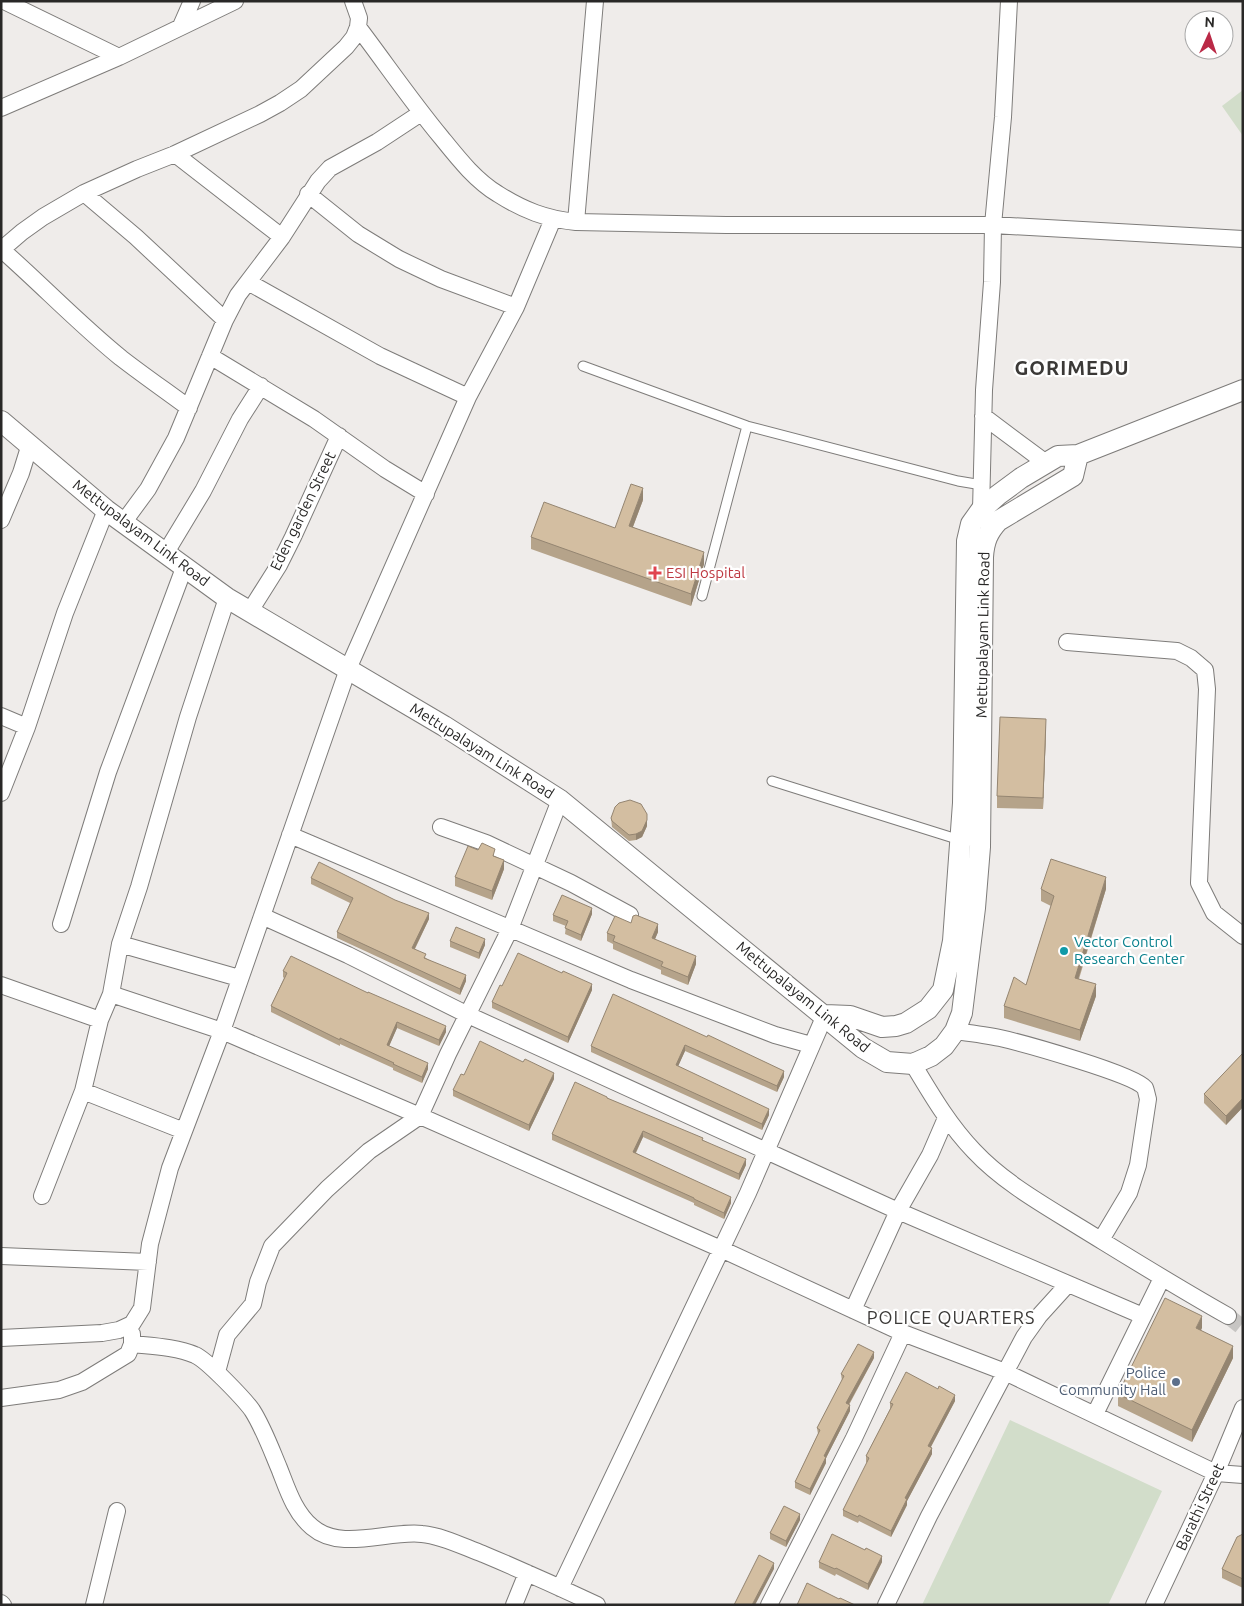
<svg xmlns="http://www.w3.org/2000/svg" width="1244" height="1606" font-family="Ubuntu,sans-serif">
  <style>
    .green { fill: #d2ddca }
    .lines { fill: none; stroke-linecap: round; stroke-linejoin: round }
    .minor-tunnel { stroke: #c7c5c3; stroke-width: 16; stroke-dasharray: 16 8; stroke-linecap: butt }
    .service-casing { stroke: #7e7c7a; stroke-width: 11 }
    .minor-casing { stroke: #7e7c7a; stroke-width: 18 }
    .tertiary-casing { stroke: #7e7c7a; stroke-width: 22 }
    .service { stroke: #fff; stroke-width: 9 }
    .minor { stroke: #fff; stroke-width: 16 }
    .tertiary { stroke: #fff; stroke-width: 20 }
    .wall { fill: #b5a38a }
    .shaded-wall { fill: #948571 }
    .building { fill: #d3bea1; stroke: #948571 }
    .health-dot { fill: #e0444e; stroke: #fff; stroke-width: 2 }
    .culture-dot { fill: #0f9aa8; stroke: #fff; stroke-width: 2 }
    .service-dot { fill: #5c6f8a; stroke: #fff; stroke-width: 2 }
    .labels { text-anchor: middle; stroke-width: 4.5; stroke-linejoin: round; paint-order: stroke }
    .street-label { font-size: 15px; fill: #292827; stroke: #fff }
    .health-label { font-size: 15px; fill: #be3a42; stroke: #fff; text-anchor: start }
    .culture-label { font-size: 15px; fill: #0d838f; stroke: #fff; text-anchor: start }
    .service-label { font-size: 15px; fill: #4e5e75; stroke: #fff; text-anchor: end }
    .quarter-label { font-size: 18px; letter-spacing: 1px; fill: #3b3937; stroke: #fff }
    .district-label { font-size: 20px; font-weight: bold; letter-spacing: 1px; fill: #3b3937; stroke: #fff }
  </style>
  <rect width="100%" height="100%" fill="#efecea"/>
  <path class="green" d="M1243,90V136L1222,106Z
    M1010,1420L1162,1491L1108,1605H922Z"/>
  <g class="lines">
    <path class="minor-tunnel" d="M1228,1316L1243,1328"/>
    <defs>
      <path id="service" d="M583,366L747,426L958,481L982,485
        M702,596L747,426
        M772,781L960,840"/>
      <path id="minor" d="M4,1L119,57
        M181,26L192,1
        M358,27C386,64 412,102 441,137C458,158 475,180 498,194C523,210 546,219 576,222L726,225H993L1243,239
        M1,108L119,57L235,1
        M175,154L282,237
        M84,193L136,237L225,320
        M308,194L358,234L399,259L441,279L516,307
        M576,222L595,1
        M1,249C42,285 79,324 121,358C143,375 166,391 189,408
        M1,250L22,232L43,217L84,193L137,169L175,154L260,114L280,103L301,89L346,47L354,37L358,27L359,18L353,1
        M248,282L380,356L468,397
        M210,356L314,419L385,469L426,494
        M983,416L1046,463
        M981,510L984,390L992,282L993,225L1003,117L1009,1
        M1,520L21,473L30,444
        M123,523L148,489L176,438L225,320L238,295L282,237L318,181L330,168L377,142L421,113
        M165,554L203,491L240,419L261,386
        M250,611L279,565L293,537L339,436
        M1067,642L1177,651L1191,658L1205,670L1207,689L1199,883L1214,913L1243,936
        M1,716L27,727
        M1,793L27,727L65,613L106,510
        M441,827L486,843L571,883L630,915
        M290,835L631,980L775,1035L811,1045
        M262,916L348,955L468,1015L898,1211L1143,1316
        M61,924L108,772L184,568
        M120,944L239,978
        M1,985L100,1020
        M111,994L222,1031L420,1116L721,1249L903,1333L1005,1372L1216,1473L1243,1475
        M955,1031C970,1033 986,1035 1000,1038C1022,1043 1134,1074 1145,1088C1146,1090 1147,1096 1148,1099L1138,1165L1129,1193L1101,1240
        M913,1064C931,1094 949,1125 974,1151C1004,1183 1044,1205 1081,1228C1130,1258 1178,1288 1228,1316
        M83,1091L184,1131
        M42,1196L83,1091L100,1020L111,994L120,944L139,887L188,717L227,598
        M1,1256L148,1262
        M853,1310L898,1211L930,1155L946,1118
        M1,1338L102,1333L119,1330L132,1324L142,1308L150,1244L170,1168L222,1031L348,669L468,397L516,307L553,219
        M132,1344C151,1346 177,1347 195,1355C207,1360 244,1399 252,1410C263,1427 271,1449 279,1468C287,1488 294,1512 312,1527C341,1552 388,1530 422,1534C443,1536 464,1547 483,1554C521,1570 559,1587 597,1605
        M217,1372L227,1335L253,1304L258,1282L272,1246L327,1189L369,1151L420,1116L448,1054L510,929L560,800
        M1,1398L59,1390L82,1382L128,1354L132,1344V1334
        M1095,1414L1162,1278
        M560,1588L748,1193L825,1015
        M1,1603L3,1605
        M94,1605L117,1511
        M514,1605L527,1573
        M769,1605L854,1438L903,1333
        M886,1605L929,1516L1024,1337L1039,1316L1068,1284
        M1154,1605L1216,1473L1243,1408"/>
      <path id="tertiary" d="M1,421L106,510L227,598L444,726L560,800L863,1048L887,1062L913,1064L931,1056L944,1046L955,1031L962,1013L975,908L980,847L983,557C984,541 988,532 998,521L1073,476L1078,455
        M825,1015L850,1016L882,1027L896,1026L906,1023L928,1009L943,990L953,941L963,803L967,541L971,524L981,510L998,495L1021,478L1058,456L1078,455L1243,390"/>
    </defs>
    <use href="#service" class="service-casing"/>
    <use href="#minor" class="minor-casing"/>
    <use href="#tertiary" class="tertiary-casing"/>
    <use href="#service" class="service"/>
    <use href="#minor" class="minor"/>
    <use href="#tertiary" class="tertiary"/>
  </g>
  <path class="wall" d="M643,500L633,527L704,564L691,606L531,549V537L615,528Z
    M1046,731L1043,809L997,808V796Z
    M611,818L647,826L642,837L636,840L629,841L612,827Z
    M495,857L504,869L492,900L455,886V877Z
    M311,878L429,919L415,949L426,958L466,981L460,995L337,938V932L350,903L311,884Z
    M1041,889H1106L1079,979L1096,996L1080,1041L1004,1018V1006L1026,985L1051,906L1041,901Z
    M592,914L581,941L565,934L566,926L553,921V915Z
    M631,923L658,932L655,939L696,964L688,985L661,974V970L613,949V944L607,941V933Z
    M450,941L485,945L479,959L450,947Z
    M283,971L446,1032L439,1046L397,1028L389,1046L428,1069L422,1083L393,1070V1068L340,1044V1046L271,1012V1006L284,978L283,977Z
    M502,986L592,990L568,1043L492,1008V1002Z
    M707,1037L784,1077L777,1092L685,1051L678,1066L769,1115L762,1130L591,1052V1046Z
    M1243,1053V1107L1226,1125L1204,1103V1094Z
    M464,1075L554,1079L529,1131L453,1096V1090Z
    M607,1098L703,1140L746,1165L739,1180L643,1137L636,1153L731,1203L724,1219L694,1205V1203L552,1140V1134Z
    M1202,1328L1201,1330L1233,1358L1192,1442L1118,1406V1394Z
    M874,1358L849,1405L850,1411L826,1458V1463L810,1495L795,1488V1482L818,1434L817,1428L842,1381L841,1374Z
    M955,1401L931,1447L932,1454L907,1501V1505L891,1537L859,1521L858,1523L843,1516V1510L867,1463L866,1462V1456L890,1409V1403Z
    M800,1520L786,1547L770,1539V1533Z
    M1243,1534V1588L1222,1578V1569Z
    M865,1550L882,1562L868,1590L836,1574L835,1576L819,1568V1562Z"/>
  <path class="shaded-wall" d="M643,488V500L629,537V526Z
    M704,552V564L691,606V594Z
    M1046,719V731L1043,809V798Z
    M647,820V826L642,837L636,840V834Z
    M504,860V869L492,900V891Z
    M1106,877V889L1075,989V978Z
    M592,908V914L581,941V935Z
    M429,913V919L412,954V948Z
    M658,924V932L652,946V938Z
    M485,939V945L479,959V953Z
    M696,956V964L688,985V977Z
    M466,975V981L460,995V989Z
    M592,984V990L568,1043V1037Z
    M1096,984V996L1080,1041V1030Z
    M397,1022V1028L387,1051V1045Z
    M446,1026V1032L439,1046V1040Z
    M685,1045V1051L676,1071V1065Z
    M428,1063V1069L422,1083V1077Z
    M784,1071V1077L777,1092V1086Z
    M554,1073V1079L529,1131V1125Z
    M1243,1098V1107L1226,1125V1116Z
    M769,1109V1115L762,1130V1124Z
    M643,1131V1137L633,1158V1152Z
    M746,1159V1165L739,1180V1174Z
    M731,1197V1203L724,1219V1213Z
    M1202,1316V1328L1196,1340V1328Z
    M1233,1346V1358L1192,1442V1430Z
    M874,1352V1358L846,1409V1403Z
    M955,1395V1401L928,1452V1446Z
    M850,1405V1411L826,1458V1463L810,1495V1489L824,1456Z
    M932,1448V1454L907,1501V1505L891,1537V1531L905,1498Z
    M800,1514V1520L786,1547V1541Z
    M882,1556V1562L868,1590V1584Z
    M774,1563V1569L755,1605H752Z"/>
  <path class="building" d="M631,484L643,488L629,526L704,552L691,594L531,537L544,502L615,528Z
    M1000,717L1046,719L1043,798L997,796Z
    M630,800L641,804L647,814V820L642,831L636,834L629,835L612,821L611,818L615,807L619,803Z
    M482,843L495,849L493,856L504,860L492,891L455,877L468,846L478,850Z
    M1051,859L1106,877L1075,978L1096,984L1080,1030L1004,1006L1014,977L1026,985L1054,896L1041,889Z
    M319,862L395,900L429,913L412,948L426,954L424,958L466,975L460,989L337,932L353,898L311,878Z
    M562,895L592,908L581,935L565,928L568,921L553,915Z
    M636,915L658,924L652,938L696,956L688,977L661,966L663,962L613,941L615,936L607,933L615,916L631,923L633,916Z
    M456,927L485,939L479,953L450,941Z
    M518,953L562,973L563,971L592,984L568,1037L492,1002L500,985L502,986Z
    M291,956L368,993V992L446,1026L439,1040L397,1022L387,1045L428,1063L422,1077L393,1064L394,1063L340,1038V1040L271,1006L287,973L283,971Z
    M613,994L707,1037L708,1035L784,1071L777,1086L685,1045L676,1065L769,1109L762,1124L591,1046Z
    M480,1041L523,1062L525,1059L554,1073L529,1125L453,1090L461,1074L464,1075Z
    M1243,1053V1098L1226,1116L1204,1094Z
    M575,1082L607,1097V1098L703,1138L702,1140L746,1159L739,1174L643,1131L633,1152L731,1197L724,1213L694,1199V1198L552,1134Z
    M1165,1298L1202,1316L1196,1328L1233,1346L1192,1430L1118,1394Z
    M858,1344L874,1352L846,1403L850,1405L824,1456L826,1457L810,1489L795,1482L820,1430L817,1428L844,1376L841,1374Z
    M906,1372L938,1389L939,1386L955,1395L928,1446L932,1448L905,1498L907,1499L891,1531L859,1515L858,1517L843,1510L869,1458L866,1456L893,1404L890,1403Z
    M784,1506L800,1514L786,1541L770,1533Z
    M832,1534L865,1550L866,1548L882,1556L868,1584L836,1568L835,1569L819,1562Z
    M1243,1534V1579L1222,1569L1237,1537Z
    M759,1555L774,1563L752,1605H734Z
    M807,1583L839,1599L840,1598L855,1605H797Z"/>
  <path class="health-dot" d="M652.5 565.5h5v5h5v5h-5v5h-5v-5h-5v-5h5z"/>
  <circle class="culture-dot" cx="1064" cy="951" r="5"/>
  <circle class="service-dot" cx="1176" cy="1382" r="5"/>
  <g class="labels">
    <g class="street-label">
      <text transform="translate(303 511) rotate(-64)" y="5">Eden garden Street</text>
      <text transform="translate(141 533) rotate(37)" y="5">Mettupalayam Link Road</text>
      <text transform="translate(983 635) rotate(-89)" y="5">Mettupalayam Link Road</text>
      <text transform="translate(482 751) rotate(32)" y="5">Mettupalayam Link Road</text>
      <text transform="translate(803 997) rotate(39)" y="5">Mettupalayam Link Road</text>
      <text transform="translate(1200 1507) rotate(-65)" y="5">Barathi Street</text>
    </g>
    <g class="health-label">
      <text x="666" y="578">ESI Hospital</text>
    </g>
    <g class="culture-label">
      <text x="1074" y="947">Vector Control<tspan x="1074" dy="17">Research Center</tspan></text>
    </g>
    <g class="service-label">
      <text x="1166" y="1378">Police<tspan x="1166" dy="17">Community Hall</tspan></text>
    </g>
    <g class="quarter-label">
      <text x="951" y="1324">POLICE QUARTERS</text>
    </g>
    <g class="district-label">
      <text x="1072" y="375">GORIMEDU</text>
    </g>
  </g>
  <rect width="1244" height="1606" fill="none" stroke="#292827" stroke-width="5"/>
  <g transform="translate(1209 35) rotate(3)"><circle r="24" fill="#ffffff" stroke="#a9a9a9"/>
  <path d="M0-4L9 19L0 12L-9 19Z" fill="#ba2946"/>
  <text y="-8" font-size="14" font-weight="bold" text-anchor="middle" fill="#292827">N</text>
  </g>
</svg>
